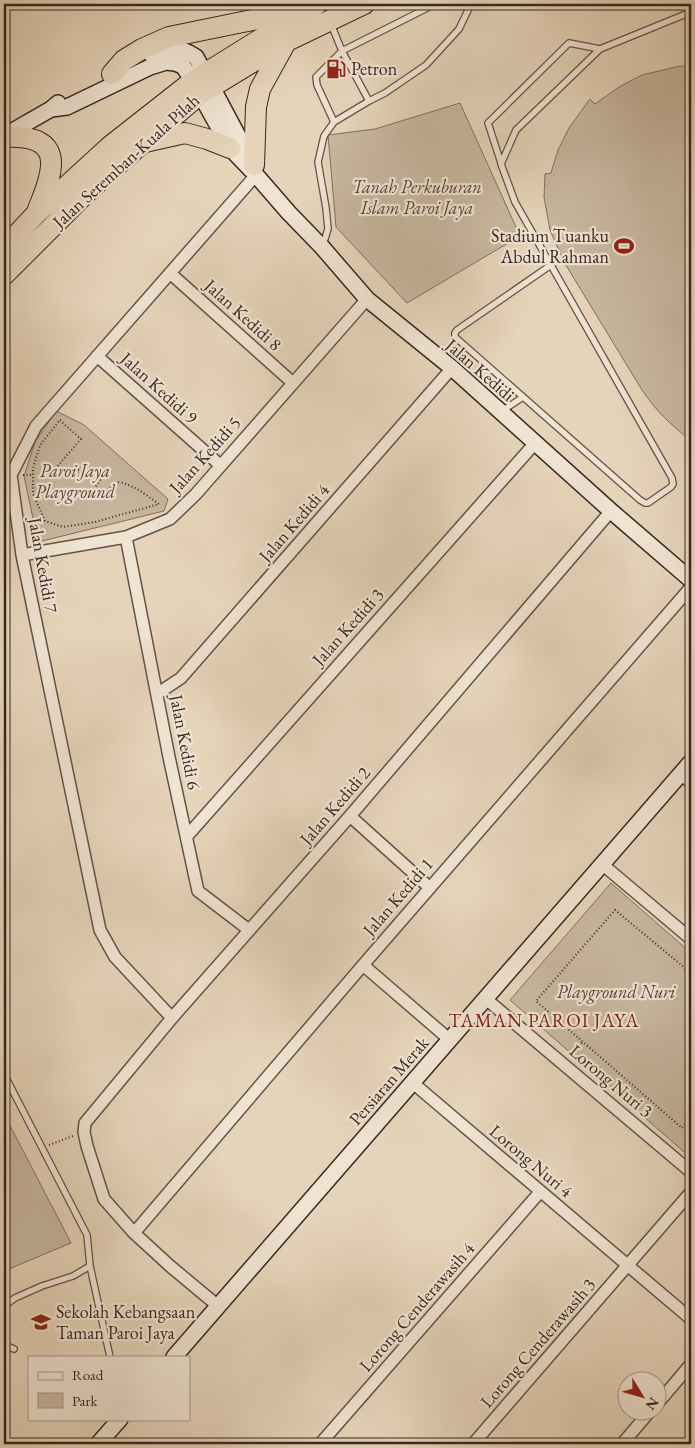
<svg xmlns="http://www.w3.org/2000/svg" width="695" height="1448" font-family="'EB Garamond',serif">
  <style>
    .green { fill: #c8b7a0; stroke: #807060 }
    .lines { fill: none; stroke-linecap: round; stroke-linejoin: round }
    .lane-casing { stroke: #635347; stroke-width: 8 }
    .street-casing { stroke: #635347; stroke-width: 14 }
    .secondary-casing { stroke: #372821; stroke-width: 18 }
    .highway-casing { stroke: #372821; stroke-width: 22 }
    .path { stroke: #372821; stroke-width: 2; stroke-dasharray: 1 2.5; stroke-linecap: butt }
    .lane { stroke: #efe3d2; stroke-width: 5.5 }
    .street { stroke: #efe3d2; stroke-width: 11 }
    .secondary { stroke: #efe3d2; stroke-width: 15 }
    .highway { stroke: #e6d4ba; stroke-width: 20 }
    .labels { text-anchor: middle; stroke-width: 4.5; stroke-linejoin: round; paint-order: stroke }
    .poi-label { font-size: 18px; fill: #372821; stroke: #efe3d2; text-anchor: start }
    .street-label { font-size: 18px; fill: #372821; stroke: #efe3d2 }
    .park-label { font-size: 18px; font-style: italic; fill: #54453a; stroke: #efe3d2 }
    .neighbourhood-label { font-size: 19px; letter-spacing: 1px; fill: #7a1f14; stroke: #efe3d2 }
  </style>
  <rect width="100%" height="100%" fill="#e6d4ba"/>
  <filter id="stains"><feTurbulence type="fractalNoise" baseFrequency=".004" numOctaves="4"/><feColorMatrix values="0 0 0 0 .2 0 0 0 0 .09 0 0 0 0 .02 0 0 0 .5 -.17"/></filter>
  <radialGradient id="worn" r=".72"><stop offset=".6" stop-color="#630" stop-opacity="0"/><stop offset="1" stop-color="#630" stop-opacity=".3"/></radialGradient>
  <path class="green" d="M680,66L691,67V438L690,440C669,423 657,412 642,390L564,262L550,230L544,197L545,174L551,173L558,150L569,128L590,99L595,104L619,87L642,75Z
    M460,103L520,236L407,303L336,227L328,135L375,129Z
    M56,411L84,425L168,499L164,511L38,542L24,476L35,442Z
    M611,883L691,953V1158L510,1000Z
    M4,1114L71,1243L4,1271Z"/>
  <g class="lines">
    <defs>
      <path id="lane" d="M331,24L342,51L369,101
        M334,122L317,85L316,77L342,51L435,4
        M501,163L488,123L569,43L600,49
        M323,245L328,229L326,208L318,162L324,136L334,122L369,101L385,93L426,65L459,29L471,4
        M551,265L457,330L455,333V337L640,500L645,503H648L671,487L673,484L672,478L515,202L501,164L516,130L600,49L691,12
        M502,411L523,397
        M4,1074L87,1235L90,1266L110,1357
        M4,1306L15,1298L42,1286L73,1276L90,1266
        M4,1345L14,1349"/>
      <path id="street" d="M170,273L293,383
        M97,356L220,465
        M126,537L169,757L198,891L249,930
        M22,555L126,537L170,519L196,494L367,299
        M157,694L181,678L452,368
        M681,774L691,783
        M350,816L430,888
        M187,836L536,442
        M602,864L691,939
        M363,965L450,1040
        M486,999L691,1172
        M172,1018L115,957L100,930L22,555L11,475L36,426L256,175
        M413,1083L691,1319
        M134,1233L363,965L691,587
        M218,1306L170,1266L134,1233L104,1199L87,1146L84,1132L85,1123L172,1018L350,816L611,511
        M658,1403L691,1364
        M320,1444L540,1192
        M473,1444L691,1192
        M622,1444L651,1410"/>
      <path id="secondary" d="M151,54C169,45 179,46 196,57L254,166
        M51,109L67,107L150,67L166,62L175,63L183,66L193,81L230,148L256,175L289,213L322,247L367,299L452,368L611,511L691,580
        M4,136L51,109L58,103
        M174,1357L691,762
        M98,1444L120,1419"/>
      <path id="highway" d="M112,74L124,60L142,49L169,37L296,11
        M4,137C64,134 56,167 38,209
        M145,142L185,133L207,139L230,148
        M254,165L256,107L260,89L286,42
        M4,248L36,214L109,147L193,81L317,4
        M4,275L86,193L142,143L200,94L287,41L364,4"/>
    </defs>
    <use href="#lane" class="lane-casing"/>
    <use href="#street" class="street-casing"/>
    <use href="#secondary" class="secondary-casing"/>
    <use href="#highway" class="highway-casing"/>
    <path class="path" d="M60,420L66,426L81,439L55,469L84,470L100,480L94,489L108,490L117,482C133,484 146,495 159,504L95,522L63,527L45,521L33,494V468L40,445Z
      M23,475H33
      M691,973L615,910L536,1001L682,1128L691,1119
      M568,1055L583,1042
      M49,1145L73,1136"/>
    <use href="#lane" class="lane"/>
    <use href="#street" class="street"/>
    <use href="#secondary" class="secondary"/>
    <use href="#highway" class="highway"/>
  </g>
  <defs>
    <symbol id="fuel-bare" viewBox="-9 -9 18 18"><path d="M-5.5-6h7V0h2V4h1.3V-2.5L3-4.5l.8-.8L6-3V5H2.5V1h-1V6h-7ZM-4.2-4.7v3.2H.2V-4.7Z" fill="#8f2418" stroke="#efe3d2" stroke-width="2.5" paint-order="stroke"/></symbol>
    <symbol id="stadium-bare" viewBox="-9 -9 18 18"><path d="M0-5a6.5 5 0 1 0 0 10a6.5 5 0 1 0 0-10ZM-3.5-1.8h7v3.6h-7Z" fill="#8f2418" stroke="#efe3d2" stroke-width="2.5" paint-order="stroke"/></symbol>
    <symbol id="school-bare" viewBox="-9 -9 18 18"><path d="M0-5L7-2L0 1L-7-2ZM-4 1L0 2.5L4 1V4Q0 6-4 4Z" fill="#8f2418" stroke="#efe3d2" stroke-width="2.5" paint-order="stroke"/></symbol>
  </defs>
  <g fill-rule="evenodd">
    <use href="#fuel-bare" x="322" y="55" width="28" height="28"/>
    <use href="#stadium-bare" x="610" y="232" width="28" height="28"/>
    <use href="#school-bare" x="27" y="1308" width="28" height="28"/>
  </g>
  <g class="labels">
    <g class="poi-label">
      <text x="351" y="75">Petron</text>
      <text x="609" y="242" text-anchor="end">Stadium Tuanku<tspan x="609" dy="21">Abdul Rahman</tspan></text>
      <text x="56" y="1318">Sekolah Kebangsaan<tspan x="56" dy="21">Taman Paroi Jaya</tspan></text>
    </g>
    <g class="street-label">
      <text transform="translate(126 161) rotate(-42)" y="6">Jalan Seremban-Kuala Pilah</text>
      <text transform="translate(243 315) rotate(42)" y="6">Jalan Kedidi 8</text>
      <text transform="translate(480 370) rotate(41)" y="6">Jalan Kedidi</text>
      <text transform="translate(159 388) rotate(42)" y="6">Jalan Kedidi 9</text>
      <text transform="translate(205 455) rotate(-48)" y="6">Jalan Kedidi 5</text>
      <text transform="translate(294 523) rotate(-49)" y="6">Jalan Kedidi 4</text>
      <text transform="translate(43 565) rotate(80)" y="6">Jalan Kedidi 7</text>
      <text transform="translate(348 627) rotate(-48)" y="6">Jalan Kedidi 3</text>
      <text transform="translate(185 742) rotate(79)" y="6">Jalan Kedidi 6</text>
      <text transform="translate(335 806) rotate(-49)" y="6">Jalan Kedidi 2</text>
      <text transform="translate(398 897) rotate(-49)" y="6">Jalan Kedidi 1</text>
      <text transform="translate(389 1081) rotate(-49)" y="6">Persiaran Merak</text>
      <text transform="translate(611 1081) rotate(40)" y="6">Lorong Nuri 3</text>
      <text transform="translate(531 1161) rotate(40)" y="6">Lorong Nuri 4</text>
      <text transform="translate(417 1307) rotate(-49)" y="6">Lorong Cenderawasih 4</text>
      <text transform="translate(538 1343) rotate(-49)" y="6">Lorong Cenderawasih 3</text>
    </g>
    <g class="park-label">
      <text x="417" y="193">Tanah Perkuburan<tspan x="417" dy="21">Islam Paroi Jaya</tspan></text>
      <text x="75" y="477">Paroi Jaya<tspan x="75" dy="21">Playground</tspan></text>
      <text x="616" y="998">Playground Nuri</text>
    </g>
    <g class="neighbourhood-label">
      <text x="544" y="1027">TAMAN PAROI JAYA</text>
    </g>
  </g>
  <rect width="695" height="1448" fill="none" stroke="#e6d4ba" stroke-width="20"/>
  <rect x="5" y="5" width="685" height="1438" fill="none" stroke="#372821" stroke-width="2.5"/>
  <rect x="10" y="10" width="675" height="1428" fill="none" stroke="#372821"/>
  <rect x="28" y="1356" width="162" height="65" fill="#efe3d2" stroke="#a5988b"/>
  <rect x="38" y="1372" width="25" height="8" fill="#efe3d2" stroke="#a5988b"/>
  <text x="72" y="1380" font-size="15" fill="#372821">Road</text>
  <rect x="38" y="1393" width="25" height="15" fill="#c8b7a0" stroke="#a5988b"/>
  <text x="72" y="1406" font-size="15" fill="#372821">Park</text>
  <g transform="translate(642 1396) rotate(127)"><circle r="24" fill="#efe3d2" stroke="#a5988b"/>
  <path d="M0-4L9 19L0 12L-9 19Z" fill="#8f2418"/>
  <text y="-8" font-size="14" font-weight="bold" text-anchor="middle" fill="#372821">N</text>
  </g>
  <rect width="100%" height="100%" filter="url(#stains)"/>
  <rect width="100%" height="100%" fill="url(#worn)"/>
</svg>
